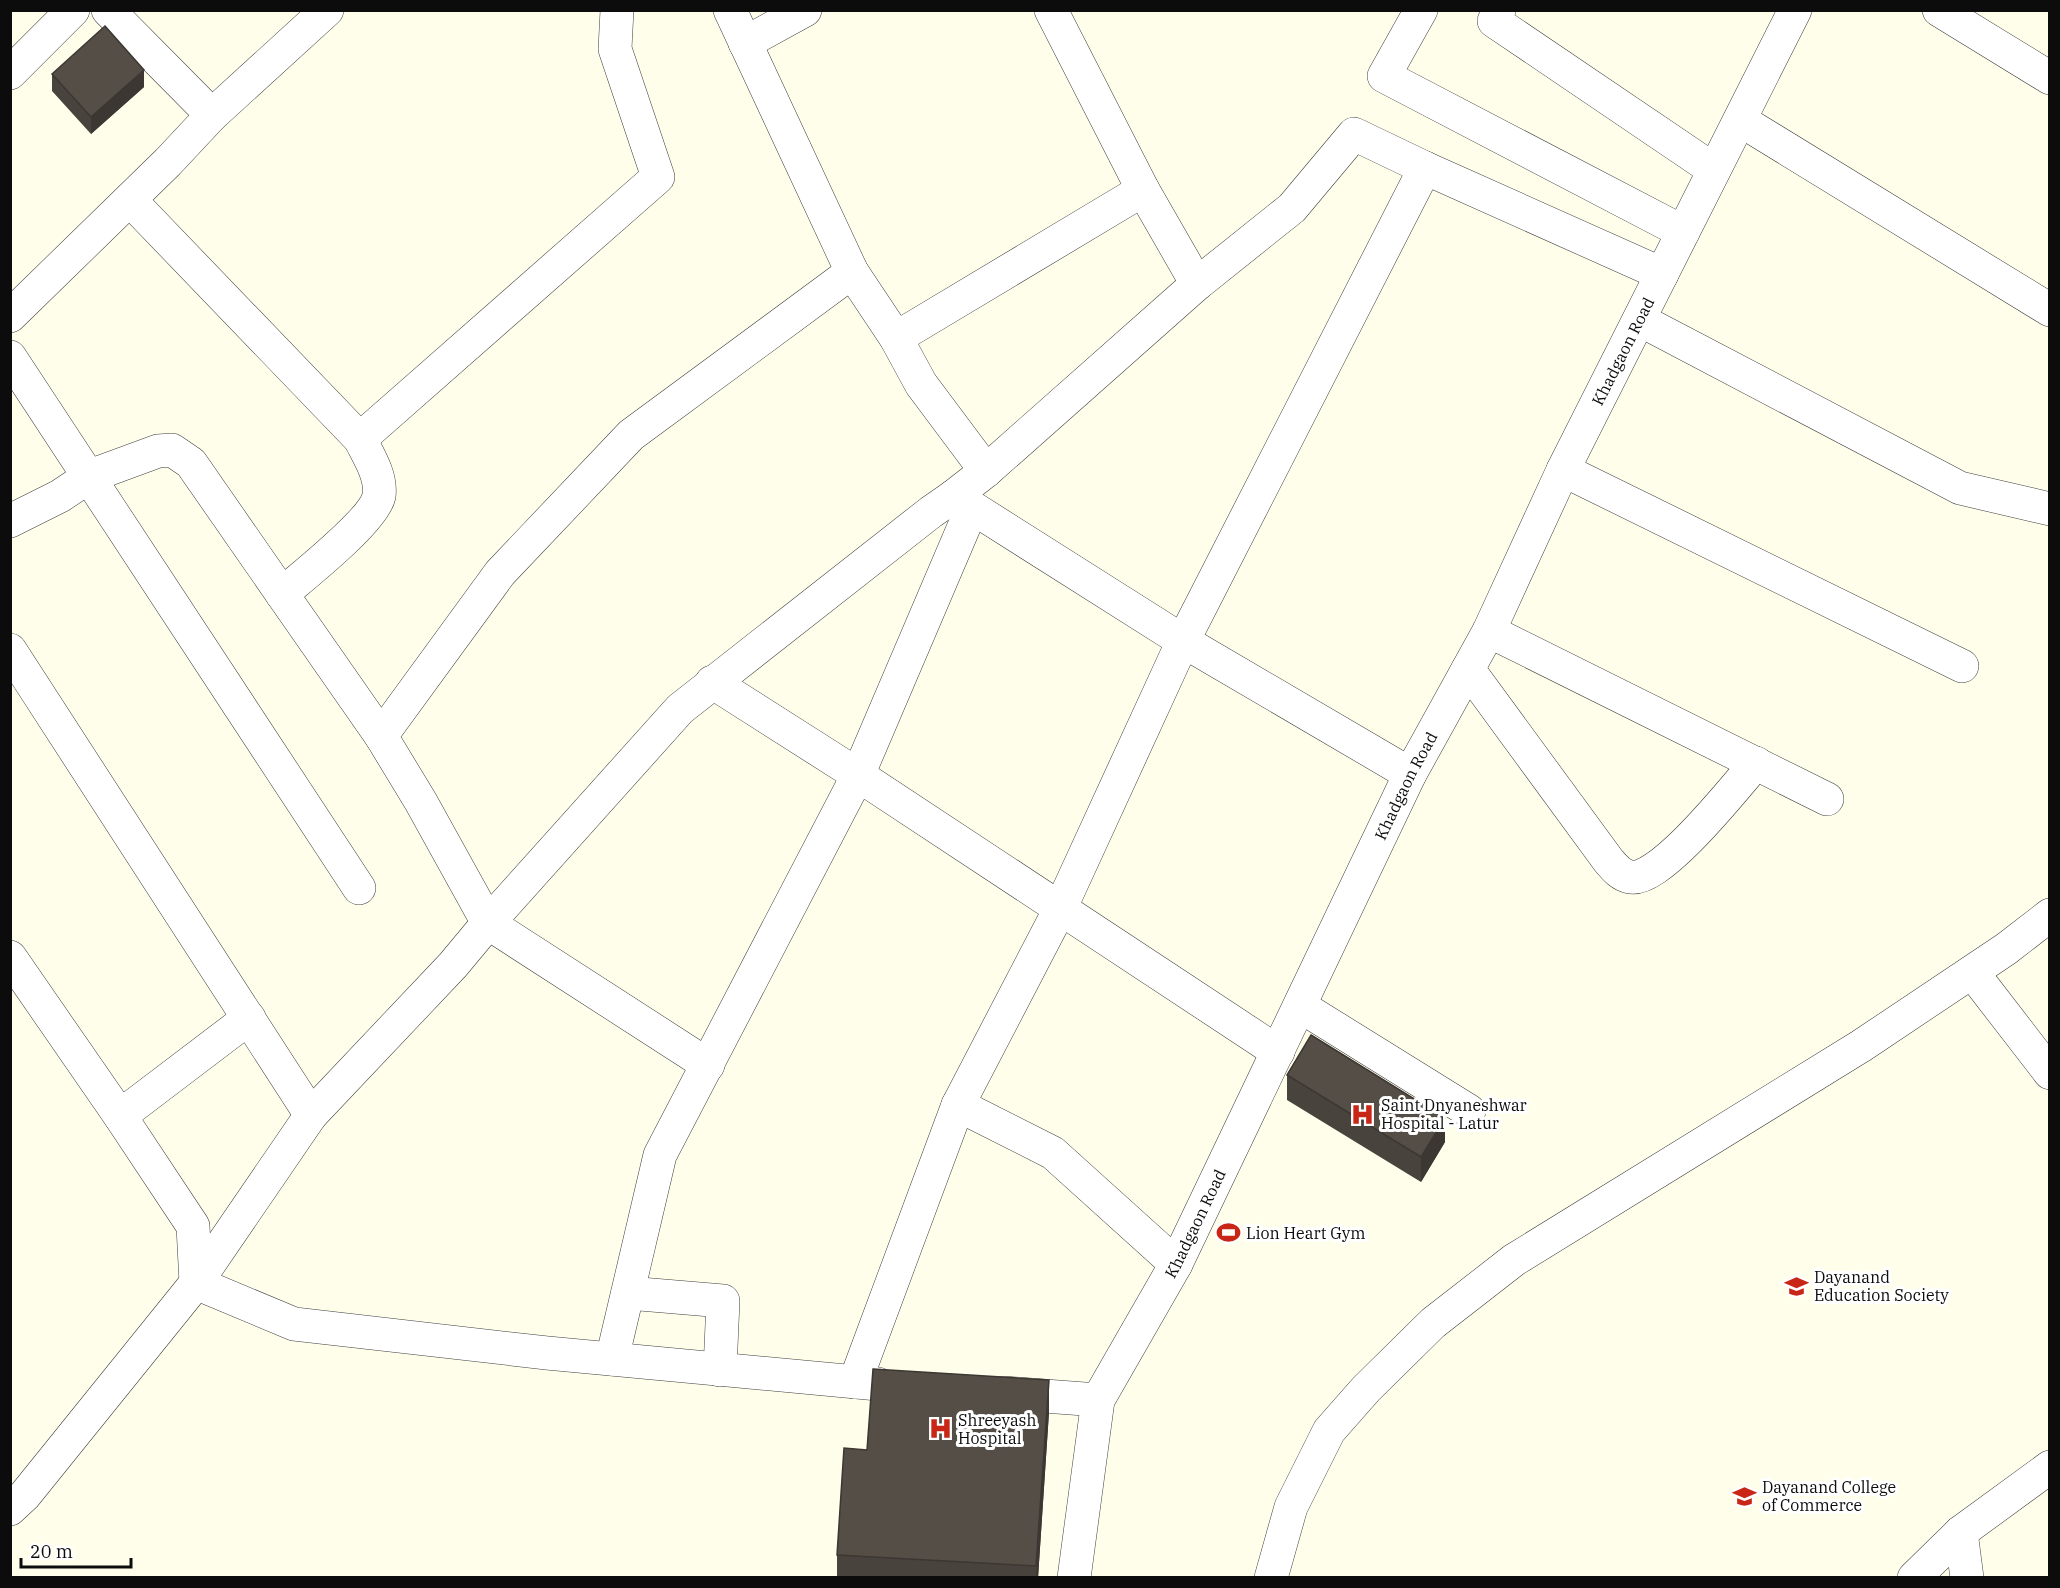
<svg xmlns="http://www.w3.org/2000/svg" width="2060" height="1588" font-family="'IBM Plex Serif',serif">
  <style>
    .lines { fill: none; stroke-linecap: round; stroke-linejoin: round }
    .minor-casing { stroke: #3f3f3f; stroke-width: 34 }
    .minor { stroke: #fff; stroke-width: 33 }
    .wall { fill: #49433d }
    .shaded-wall { fill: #3c3732 }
    .building { fill: #554e47; stroke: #3c3732; stroke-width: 1.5 }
    .labels { text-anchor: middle; stroke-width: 6; stroke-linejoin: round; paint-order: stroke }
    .street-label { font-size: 16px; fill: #0c0c0c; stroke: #fff }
    .poi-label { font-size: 16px; fill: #0c0c0c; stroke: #fff; text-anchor: start }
  </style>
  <rect width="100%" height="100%" fill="#fffeea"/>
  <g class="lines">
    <defs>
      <g id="minor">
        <path d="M108,10L212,115"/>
        <path d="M730,10L852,272L896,338L921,384L986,471"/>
        <path d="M1051,10L1143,190"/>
        <path d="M1421,10L1384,76L1683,232"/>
        <path d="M1499,10L1494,21L1714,170"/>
        <path d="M1939,10L2050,78"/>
        <path d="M745,43L805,10"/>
        <path d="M10,73L73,10"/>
        <path d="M1740,120L2050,310"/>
        <path d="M10,316L168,162L212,115L327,10"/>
        <path d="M1640,320L1960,488L2050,509"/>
        <path d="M896,338L1143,190L1197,284"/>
        <path d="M10,357L359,888"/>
        <path d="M360,439L658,177L615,49L617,10"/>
        <path d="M1563,470L1962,666"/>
        <path d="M954,496L986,471L1197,284L1292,208L1354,134L1425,168L1662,274"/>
        <path d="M10,521L60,496L90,476L158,451L172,450L191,463L282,594C303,576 374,520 379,496C382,476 368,455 360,439L130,200"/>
        <path d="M282,594L381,736"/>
        <path d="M1489,631L1827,799"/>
        <path d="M10,650L311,1115"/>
        <path d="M1468,669L1608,860C1614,867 1620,875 1630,877C1659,884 1736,786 1756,763"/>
        <path d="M712,682L858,775L1278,1052"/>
        <path d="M10,957L120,1116L193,1226L196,1283L294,1324L547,1353L878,1384"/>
        <path d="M1972,972L2050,1073"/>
        <path d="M1300,1006L1469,1111"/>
        <path d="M708,1065L488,923L421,802L381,736L500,573L631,435L852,272"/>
        <path d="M958,1105L1053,1153L1176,1264"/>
        <path d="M120,1116L249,1018"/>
        <path d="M628,1293L723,1301L720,1370"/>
        <path d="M612,1359L660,1155L858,775L972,508"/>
        <path d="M855,1382L958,1105L1060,909L1183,641L1425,168"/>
        <path d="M1004,1393L1098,1400"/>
        <path d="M10,1509L25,1495L196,1283L311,1115L453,965L488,923L680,709L931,512L954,496L1183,641L1410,774"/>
        <path d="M1961,1532L1967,1578"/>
        <path id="s1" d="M1074,1578L1098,1400L1176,1264L1410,774L1489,631L1563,470L1795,10"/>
        <path d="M1271,1578L1291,1507L1329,1431L1366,1389L1433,1323L1514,1260L1861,1046L2006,949L2050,915"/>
        <path d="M1914,1578L1961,1532L2050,1467"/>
      </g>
    </defs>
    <use href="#minor" class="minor-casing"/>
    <use href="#minor" class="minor"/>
  </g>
  <path class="wall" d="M52,74L144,87L91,134L52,91Z
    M1287,1075L1445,1142L1421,1182L1287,1100Z
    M1049,1412L1038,1578H837V1555L867,1450Z"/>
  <path class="shaded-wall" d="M144,70V87L91,134V117Z
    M1445,1118V1142L1421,1182V1157Z
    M1049,1380V1412L1038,1578H1036Z"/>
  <path class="building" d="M105,26L144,70L91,117L52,74Z
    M1311,1035L1445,1118L1421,1157L1287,1075Z
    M873,1369L1049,1380L1036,1566L837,1555L844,1448L867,1450Z"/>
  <defs>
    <symbol id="hospital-bare" viewBox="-9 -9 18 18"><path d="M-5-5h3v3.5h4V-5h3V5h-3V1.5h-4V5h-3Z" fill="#c82717" stroke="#fff" stroke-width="2.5" paint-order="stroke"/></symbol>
    <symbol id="stadium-bare" viewBox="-9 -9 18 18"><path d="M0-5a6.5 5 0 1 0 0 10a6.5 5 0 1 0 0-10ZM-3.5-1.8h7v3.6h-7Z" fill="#c82717" stroke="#fff" stroke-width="2.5" paint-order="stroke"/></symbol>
    <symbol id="university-bare" viewBox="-9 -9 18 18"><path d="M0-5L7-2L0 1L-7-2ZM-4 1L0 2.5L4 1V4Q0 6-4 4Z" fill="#c82717" stroke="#fff" stroke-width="2.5" paint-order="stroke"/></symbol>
  </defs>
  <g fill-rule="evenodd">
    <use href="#hospital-bare" x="1346" y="1098" width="33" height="33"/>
    <use href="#stadium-bare" x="1212" y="1216" width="33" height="33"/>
    <use href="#university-bare" x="1780" y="1270" width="33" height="33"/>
    <use href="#hospital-bare" x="924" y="1412" width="33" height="33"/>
    <use href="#university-bare" x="1728" y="1480" width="33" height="33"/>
  </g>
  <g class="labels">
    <g class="street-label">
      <text dy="6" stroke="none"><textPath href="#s1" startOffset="1353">Khadgaon Road</textPath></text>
      <text dy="6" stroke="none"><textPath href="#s1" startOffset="867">Khadgaon Road</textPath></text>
      <text dy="6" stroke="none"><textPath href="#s1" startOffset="381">Khadgaon Road</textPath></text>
    </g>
    <g class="poi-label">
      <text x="1381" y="1111">Saint Dnyaneshwar<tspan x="1381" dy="18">Hospital - Latur</tspan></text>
      <text x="1246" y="1239">Lion Heart Gym</text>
      <text x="1814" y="1283">Dayanand<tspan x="1814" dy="18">Education Society</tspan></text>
      <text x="958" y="1426">Shreeyash<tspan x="958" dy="18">Hospital</tspan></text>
      <text x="1762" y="1493">Dayanand College<tspan x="1762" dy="18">of Commerce</tspan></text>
    </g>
  </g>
  <rect width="2060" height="1588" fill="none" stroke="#0c0c0c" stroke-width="24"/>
  <path d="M21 1558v9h110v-9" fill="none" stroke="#0c0c0c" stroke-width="3"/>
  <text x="30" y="1558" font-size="18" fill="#0c0c0c" stroke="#ffffff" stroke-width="4.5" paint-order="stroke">20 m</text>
</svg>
